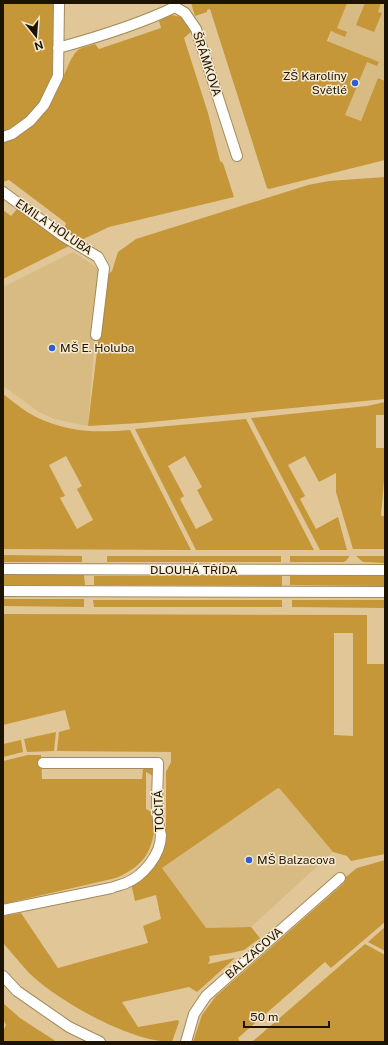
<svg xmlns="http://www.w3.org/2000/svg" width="388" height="1045" font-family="'Public Sans',sans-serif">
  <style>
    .built { fill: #d8bb83 }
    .green { fill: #c59738; fill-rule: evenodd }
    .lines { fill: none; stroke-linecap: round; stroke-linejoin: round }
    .minor-casing { stroke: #a28a5b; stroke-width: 12 }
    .minor { stroke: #fff; stroke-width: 10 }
    .poi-dot { fill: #2c60ce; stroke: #f7ead1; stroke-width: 1.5 }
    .labels { text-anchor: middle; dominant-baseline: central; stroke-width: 3; stroke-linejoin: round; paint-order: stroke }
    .street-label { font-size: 12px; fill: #1c1302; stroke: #f7ead1 }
    .poi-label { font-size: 12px; fill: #1c1302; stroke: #f7ead1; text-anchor: start }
  </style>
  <rect width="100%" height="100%" fill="#e1c797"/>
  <!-- built -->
  <path class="built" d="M343,3H385V146L326,117L325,49Z
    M73,252L98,268L100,272L88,426L54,419L39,412L3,386V287Z
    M278,788L280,789L333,852L251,927L206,929L162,868Z"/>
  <!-- green -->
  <path class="green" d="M3,3H54C53,20 53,38 53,55C52,62 53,70 52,76C46,102 26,121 3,132Z
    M191,3H347L337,28L347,32L345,37L331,31L327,41L379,62L377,66L367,62L345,115L361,121L378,78L385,81V160L269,189L267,188L210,9L207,10V12L195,16Z
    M365,3H381L378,12L382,13L374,32L356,25Z
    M171,15L182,17L193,30L184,38L208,113L220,161L223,163L234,197L109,227L77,242L63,234L66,223L9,180L3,182V142C36,130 50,109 63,77C67,69 71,56 78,50C82,47 90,46 95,44L99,49L161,28L159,21Z
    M385,177V399L140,423L88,426L106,276L112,271L118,252L136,239L308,185L329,181Z
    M18,208L69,246L3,279V210L11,216Z
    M3,394C14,402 24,411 36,417C67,432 96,433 130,430L191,550L3,549ZM66,456L82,486L77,489L93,520L77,529L60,498L65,496L49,465Z
    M385,402V415H376V448H385V468L381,516H385V549H353L336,492V473L319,482L305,456L288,465L305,496L300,499L316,529L338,517L347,550H320L251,418L367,406Z
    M246,419L314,550H196L135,429ZM185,456L202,487L197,490L213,520L196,529L180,499L184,496L168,466Z
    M3,555L82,556V562H3Z
    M107,556H281V562H107Z
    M290,556H349V557L346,561L343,562H290Z
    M356,556H385V563L363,562Z
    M3,575H84L85,585H3Z
    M94,576H282V586L94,585Z
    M290,576H385V586L290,585Z
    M3,599H84V607L3,606Z
    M93,600H282V607H94Z
    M292,600H385V608L292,607Z
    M3,614L367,615V664H385V854L351,861L347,856L333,852L280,789L278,788L162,868L206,928L251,927L260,938L244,950L231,953L209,956L210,960L208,964L235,958L197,992L189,987L122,1002L138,1027L178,1020L179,1022L172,1042C131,1042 59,1002 29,973C20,963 12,953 3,943V916L21,913L58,968L148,943L143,926L161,919L156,895L135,901L131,883L166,835V772L171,762V752L57,751L59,732L70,729L65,710L3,725ZM334,633H353V736L334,735Z
    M56,732L54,751L27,752L24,739Z
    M21,740L23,752L3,757V744Z
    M28,755H41L42,779H142L143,769L146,767L153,768L155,777L146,772V809L155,814C155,847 147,865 116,878L3,904V761Z
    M385,860V922L331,968L325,962L238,1038L240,1042H193L202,1015L216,996L344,883L342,880L357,868Z
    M385,927V951L368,942Z
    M365,944L385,955V1042H252Z
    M3,1003L20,1018L57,1042H3V1032L6,1025L3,1019Z"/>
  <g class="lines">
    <!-- minor casing -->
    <g class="minor-casing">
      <path id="minor" d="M58,48C98,37 138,25 175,7L185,13L196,29L237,156
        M3,137L12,134L30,121L44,105L58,76L59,3
        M3,192L63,236L98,257L104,268L96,335
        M3,569L385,570
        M3,591L385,592
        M3,910L111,888C116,886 121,885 126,883C143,876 161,855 161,835C160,830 158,825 158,820C156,801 158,782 158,763H43
        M3,976L17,991L69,1027L100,1042
        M186,1042L194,1014L206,996L340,878"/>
    </g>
    <!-- minor -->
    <use href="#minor" class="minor"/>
  </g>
  <!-- markers -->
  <g class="poi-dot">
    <circle cx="355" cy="83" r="4"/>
    <circle cx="52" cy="348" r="4"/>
    <circle cx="249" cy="860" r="4"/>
  </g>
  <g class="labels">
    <!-- street labels -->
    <g class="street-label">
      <text transform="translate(207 64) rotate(72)">ŠRÁMKOVA</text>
      <text transform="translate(54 227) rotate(34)">EMILA HOLUBA</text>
      <text x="194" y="570">DLOUHÁ TŘÍDA</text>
      <text transform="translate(159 811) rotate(-92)">TOČITÁ</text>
      <text transform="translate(254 953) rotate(-41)">BALZACOVA</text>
    </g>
    <!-- poi labels -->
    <g class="poi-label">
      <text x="347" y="76" text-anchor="end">ZŠ Karolíny<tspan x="347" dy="14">Světlé</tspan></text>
      <text x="60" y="348">MŠ E. Holuba</text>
      <text x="257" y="860">MŠ Balzacova</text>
    </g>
  </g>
  <!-- border -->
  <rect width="388" height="1045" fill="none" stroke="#1c1302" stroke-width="8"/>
  <!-- north arrow -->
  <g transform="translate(36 36) rotate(163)" stroke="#f7ead1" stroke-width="3" paint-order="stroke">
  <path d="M0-3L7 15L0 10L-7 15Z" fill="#1c1302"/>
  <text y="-6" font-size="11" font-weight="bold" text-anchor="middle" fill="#1c1302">N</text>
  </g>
  <!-- scale -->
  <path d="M244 1021v6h85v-6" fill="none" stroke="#1c1302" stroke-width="2"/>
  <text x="250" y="1021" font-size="12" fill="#1c1302" stroke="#f7ead1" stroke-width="3" paint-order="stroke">50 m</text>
</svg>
